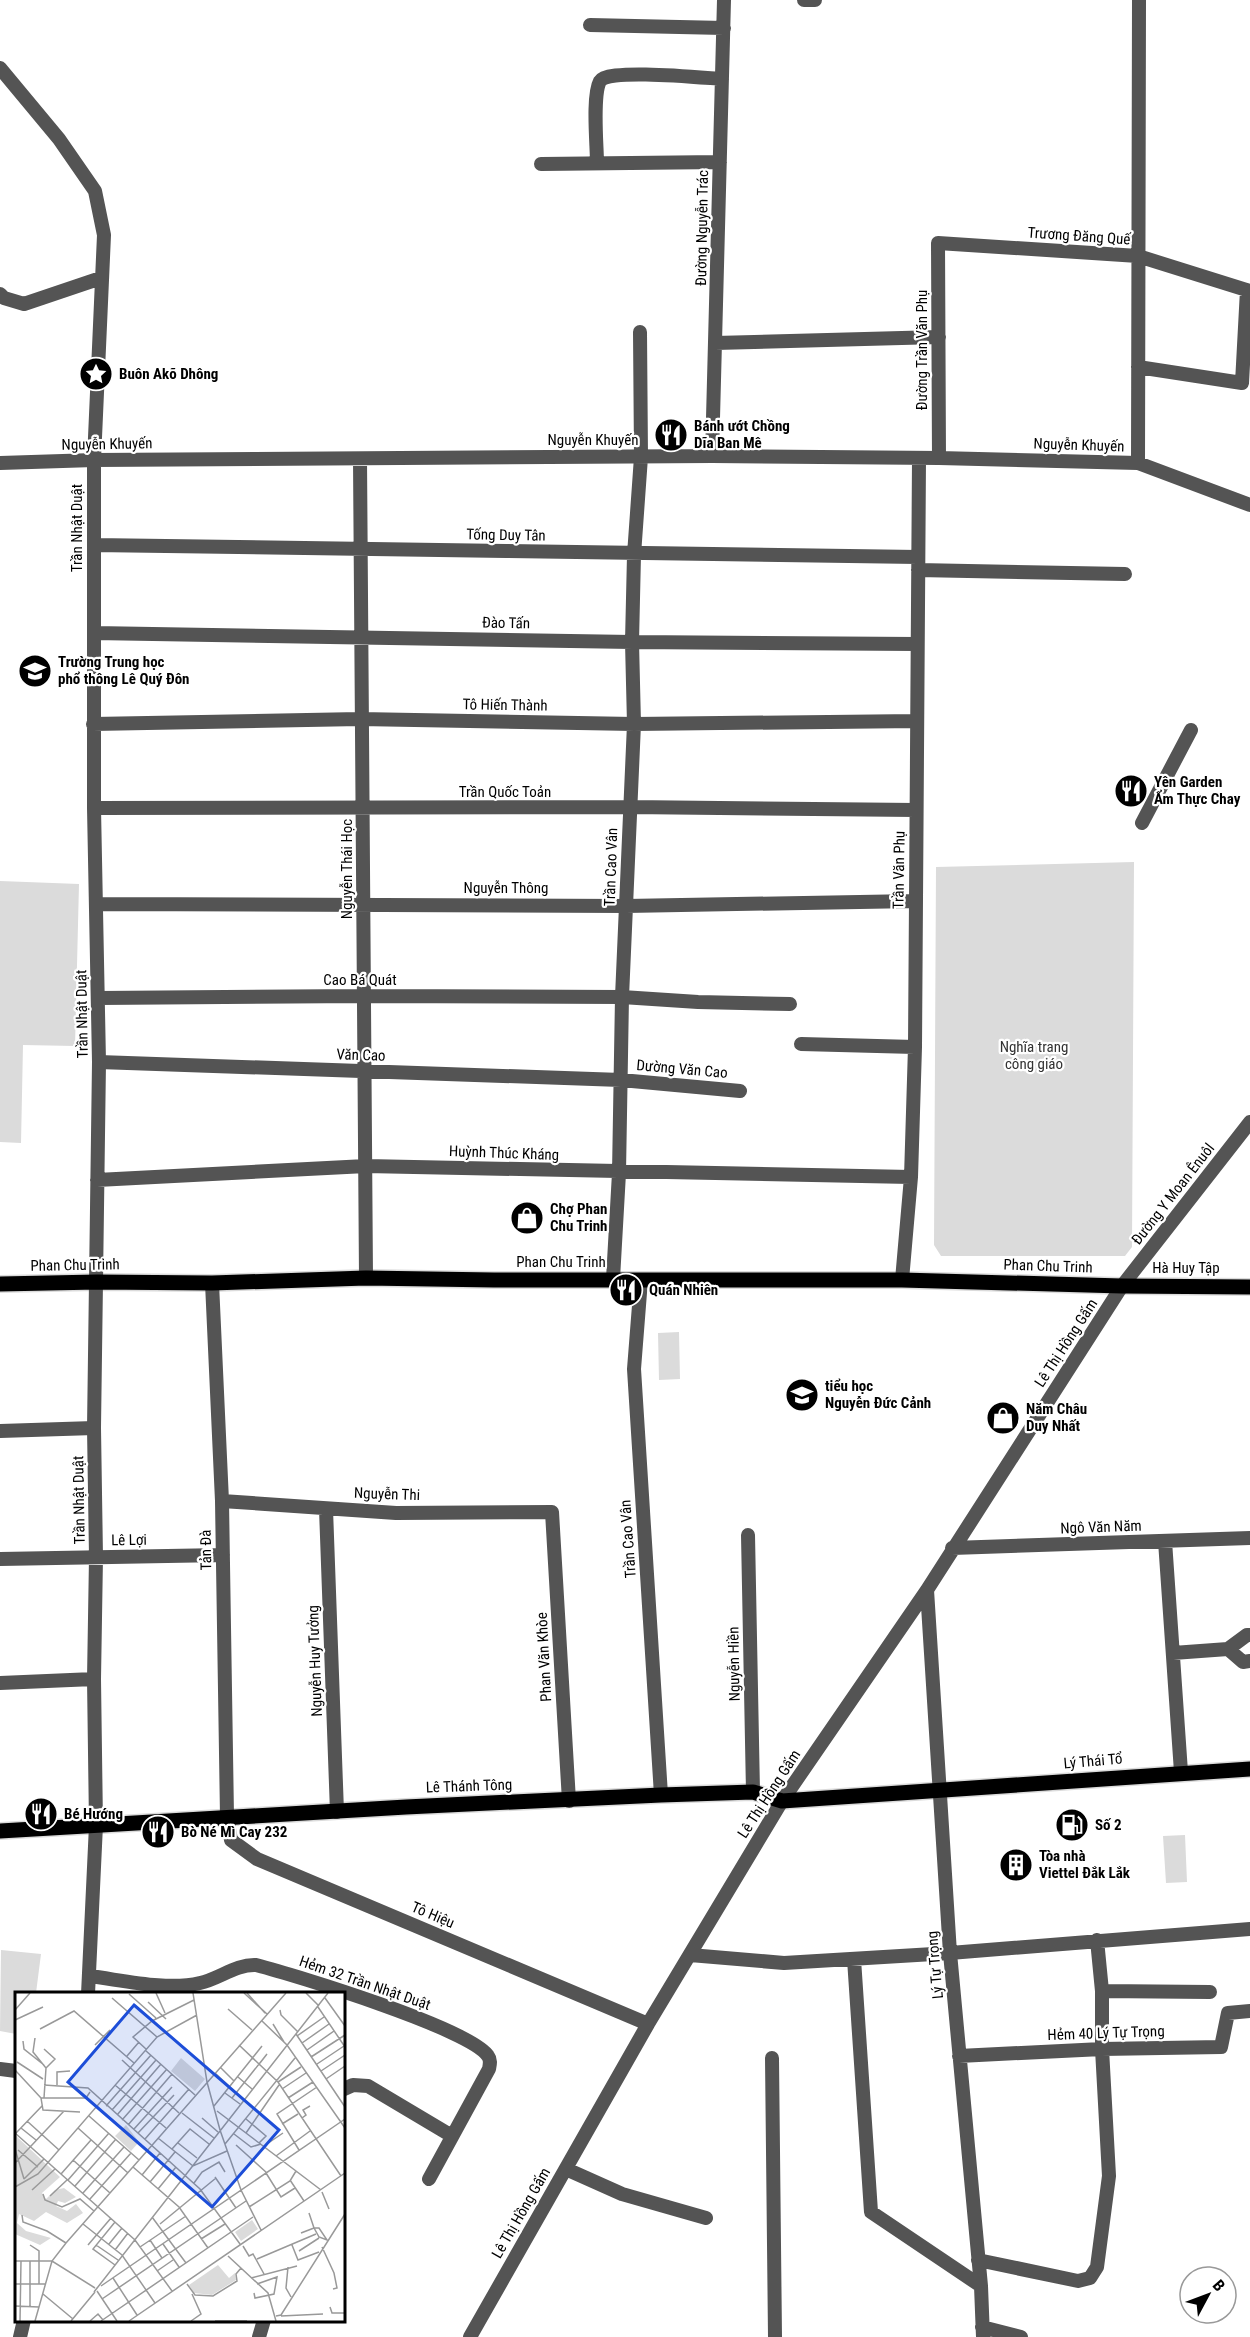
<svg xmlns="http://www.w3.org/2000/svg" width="1250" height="2337" font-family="'Roboto Condensed',sans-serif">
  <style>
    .green { fill: #dbdbdb }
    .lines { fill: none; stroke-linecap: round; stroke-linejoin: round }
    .major-casing { stroke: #dbdbdb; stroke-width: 18 }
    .minor { stroke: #545454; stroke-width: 14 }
    .major { stroke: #000; stroke-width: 15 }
    .labels { text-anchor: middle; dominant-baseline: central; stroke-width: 4.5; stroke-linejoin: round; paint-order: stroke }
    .street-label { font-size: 15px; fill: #000; stroke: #fff }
    .poi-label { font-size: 15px; font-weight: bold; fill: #000; stroke: #fff; text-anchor: start }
    .park-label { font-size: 15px; fill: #323232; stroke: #fff }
    .inset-road { fill: none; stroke: #999; stroke-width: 1.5 }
    .view { fill: #1d4ed8; fill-opacity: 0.15; stroke: #1d4ed8; stroke-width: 3 }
    .inset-edge { fill: none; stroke: #000; stroke-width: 3 }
  </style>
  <rect width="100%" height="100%" fill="#fff"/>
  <!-- green -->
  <path class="green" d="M1134,862L1132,1247L1125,1256H941L934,1245L936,867Z
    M0,881L79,884L75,1046L23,1045L21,1143L0,1142Z
    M679,1332L680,1379L659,1380L658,1333Z
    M1185,1835L1187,1882L1166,1883L1163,1836Z
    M1,1950L41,1954L36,1993L16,1994V2034L0,2031Z"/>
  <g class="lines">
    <!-- major casing -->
    <g class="major-casing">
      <path id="major" d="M0,1284L97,1282L212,1283L366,1278L494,1280H902L1122,1286L1250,1287
        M0,1831L406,1807L661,1795L753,1792L782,1801L1250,1769"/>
    </g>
    <!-- minor -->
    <path class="minor" d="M804,0H815
      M590,25L724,28
      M0,68L59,139L95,191L104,235L94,460V808L99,1062L94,1428L96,1557L94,1679L96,1825L88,1994
      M597,163C597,145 592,96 600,81C607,68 705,78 722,79
      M541,164L720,162
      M0,294L4,298L24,304L101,278
      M715,343L939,337
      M1138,367L1242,383L1247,290
      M712,456L724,0
      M939,458L938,243L1138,256L1250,291
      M360,459L366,1278
      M0,463L94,460L712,456L939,458L1138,463L1250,505
      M1138,463L1139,0
      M94,545C369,547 643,555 918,557
      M918,570L1125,574
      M94,633L632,642L917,644
      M93,724L360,719L634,724L917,721
      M94,808L630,807L916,810
      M1142,823L1191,730
      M98,904L626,906L915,901
      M99,998L363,996L622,997L698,1002L790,1004
      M801,1044L915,1047
      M99,1062L621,1080L740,1091
      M97,1180L366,1166L911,1177
      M613,1279L619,1173L622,997L634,724L632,642L634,555L641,457L640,332
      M641,1280L634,1369L661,1795
      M902,1280L911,1177L915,1047L919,459
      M212,1283L222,1501L227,1816L231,1840L257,1859L648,2024
      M0,1431L94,1428
      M222,1501L396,1513L552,1512L569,1801
      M326,1509L337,1812
      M748,1535L753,1792
      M1165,1541L1181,1772
      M952,1548L1250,1538
      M0,1559L223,1555
      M927,1590L950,1953L981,2286L983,2337
      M1228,1649L1243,1662L1250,1661
      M1173,1653L1228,1649L1247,1635H1250
      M0,1683L94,1679
      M690,1955L784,1963L950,1953L1250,1929
      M854,1959L871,2212L981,2286
      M89,1976C122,1980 167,1991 200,1983C219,1979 236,1964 256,1965C295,1975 471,2029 488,2056C491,2060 490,2064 489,2069L429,2179
      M1102,1991L1210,1992
      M959,2056L1102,2049L1221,2047L1228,2013L1250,2011
      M772,2058L775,2337
      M0,2069L16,2071
      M344,2089L353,2085L368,2086L452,2136
      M566,2169L622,2194L706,2218
      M978,2260L1078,2281L1090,2278L1097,2267L1109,2176L1102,2049V1991L1097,1940
      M982,2327L1021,2337
      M20,2337L24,2320
      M259,2337L264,2320
      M470,2337L648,2024L782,1801L927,1590L1122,1286L1250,1122"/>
    <!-- major -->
    <use href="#major" class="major"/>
  </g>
  <!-- icons -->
  <defs>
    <g id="sight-disc" transform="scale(1.725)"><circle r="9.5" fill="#000" stroke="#fff"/><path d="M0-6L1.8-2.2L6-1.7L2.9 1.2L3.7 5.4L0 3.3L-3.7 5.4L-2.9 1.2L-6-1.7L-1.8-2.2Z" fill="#fff"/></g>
    <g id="restaurant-disc" transform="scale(1.725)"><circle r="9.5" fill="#000" stroke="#fff"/><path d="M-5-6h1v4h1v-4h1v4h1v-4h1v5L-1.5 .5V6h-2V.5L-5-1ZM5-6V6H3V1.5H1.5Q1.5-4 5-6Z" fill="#fff"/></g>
    <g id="school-disc" transform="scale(1.725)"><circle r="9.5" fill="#000" stroke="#fff"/><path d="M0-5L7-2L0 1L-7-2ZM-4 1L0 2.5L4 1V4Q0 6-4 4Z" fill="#fff"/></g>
    <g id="shop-disc" transform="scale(1.725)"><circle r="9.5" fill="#000" stroke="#fff"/><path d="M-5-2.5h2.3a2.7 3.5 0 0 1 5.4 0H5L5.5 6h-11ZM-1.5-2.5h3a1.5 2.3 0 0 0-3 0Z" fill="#fff"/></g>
    <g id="fuel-disc" transform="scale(1.725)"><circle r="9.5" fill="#000" stroke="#fff"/><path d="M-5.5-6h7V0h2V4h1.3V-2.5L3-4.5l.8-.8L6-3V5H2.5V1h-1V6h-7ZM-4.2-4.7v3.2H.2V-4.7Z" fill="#fff"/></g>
    <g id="building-disc" transform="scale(1.725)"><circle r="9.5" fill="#000" stroke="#fff"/><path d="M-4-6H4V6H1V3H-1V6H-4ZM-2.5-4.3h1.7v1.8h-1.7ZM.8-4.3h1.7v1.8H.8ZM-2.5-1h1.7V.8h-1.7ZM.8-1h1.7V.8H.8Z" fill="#fff"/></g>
  </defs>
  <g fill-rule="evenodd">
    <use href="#sight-disc" x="96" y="374"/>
    <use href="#restaurant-disc" x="671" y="435"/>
    <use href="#school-disc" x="35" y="671"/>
    <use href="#restaurant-disc" x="1131" y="791"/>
    <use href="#shop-disc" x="527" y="1218"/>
    <use href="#restaurant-disc" x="626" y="1290"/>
    <use href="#school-disc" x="802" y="1395"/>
    <use href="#shop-disc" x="1003" y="1418"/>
    <use href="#restaurant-disc" x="41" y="1814"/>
    <use href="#fuel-disc" x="1072" y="1825"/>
    <use href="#restaurant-disc" x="158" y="1832"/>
    <use href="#building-disc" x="1016" y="1865"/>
  </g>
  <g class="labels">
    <!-- street labels -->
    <g class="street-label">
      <text transform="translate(702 228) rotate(-89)">Đường Nguyễn Trác</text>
      <text transform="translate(1079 236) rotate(4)">Trương Đăng Quế</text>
      <text transform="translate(922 350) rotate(-90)">Đường Trần Văn Phụ</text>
      <text x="593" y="440">Nguyễn Khuyến</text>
      <text transform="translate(107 444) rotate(-1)">Nguyễn Khuyến</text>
      <text transform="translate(1079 445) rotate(2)">Nguyễn Khuyến</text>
      <text transform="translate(77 528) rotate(-90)">Trần Nhật Duật</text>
      <text transform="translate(506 535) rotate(1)">Tống Duy Tân</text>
      <text transform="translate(506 623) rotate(1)">Đào Tấn</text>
      <text transform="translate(505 705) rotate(1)">Tô Hiến Thành</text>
      <text x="505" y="792">Trần Quốc Toản</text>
      <text transform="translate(611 867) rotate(-88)">Trần Cao Vân</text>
      <text transform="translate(347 869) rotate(-90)">Nguyễn Thái Học</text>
      <text transform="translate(899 870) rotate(-89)">Trần Văn Phụ</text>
      <text x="506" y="888">Nguyễn Thông</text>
      <text x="360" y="980">Cao Bá Quát</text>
      <text transform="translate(82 1014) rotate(-91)">Trần Nhật Duật</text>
      <text transform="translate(361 1055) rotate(2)">Văn Cao</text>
      <text transform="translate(682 1069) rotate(5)">Dường Văn Cao</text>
      <text transform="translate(504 1153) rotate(2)">Huỳnh Thúc Kháng</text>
      <text transform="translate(1173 1194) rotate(-52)">Đường Y Moan Ênuôl</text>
      <text x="561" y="1262">Phan Chu Trinh</text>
      <text transform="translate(75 1265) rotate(-1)">Phan Chu Trinh</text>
      <text transform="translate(1048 1266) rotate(2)">Phan Chu Trinh</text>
      <text x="1186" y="1268">Hà Huy Tập</text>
      <text transform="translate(1066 1343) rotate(-57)">Lê Thị Hồng Gấm</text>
      <text transform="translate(387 1494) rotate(2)">Nguyễn Thi</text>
      <text transform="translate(79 1500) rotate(-91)">Trần Nhật Duật</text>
      <text transform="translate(1101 1527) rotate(-2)">Ngô Văn Năm</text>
      <text transform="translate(628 1539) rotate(-94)">Trần Cao Vân</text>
      <text transform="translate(129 1540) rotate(-1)">Lê Lợi</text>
      <text transform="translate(206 1550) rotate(-91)">Tản Đà</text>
      <text transform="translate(544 1657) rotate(-93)">Phan Văn Khòe</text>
      <text transform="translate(315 1661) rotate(-92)">Nguyễn Huy Tưởng</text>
      <text transform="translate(734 1664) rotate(-91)">Nguyễn Hiền</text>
      <text transform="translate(1093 1761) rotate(-5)">Lý Thái Tổ</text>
      <text transform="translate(469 1786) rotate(-2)">Lê Thánh Tông</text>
      <text transform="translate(769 1794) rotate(-57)">Lê Thị Hồng Gấm</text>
      <text transform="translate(433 1915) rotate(23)">Tô Hiệu</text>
      <text transform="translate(935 1965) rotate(-95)">Lý Tự Trọng</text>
      <text transform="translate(365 1983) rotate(19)">Hẻm 32 Trần Nhật Duật</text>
      <text transform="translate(1106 2033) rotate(-2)">Hẻm 40 Lý Tự Trọng</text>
      <text transform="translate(521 2213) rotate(-60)">Lê Thị Hồng Gấm</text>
    </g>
    <!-- poi labels -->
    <g class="poi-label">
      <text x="119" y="374">Buôn Akõ Dhông</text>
      <text x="694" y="426">Bánh ướt Chồng<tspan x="694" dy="17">Dĩa Ban Mê</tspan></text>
      <text x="58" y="662">Trường Trung học<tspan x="58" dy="17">phổ thông Lê Quý Đôn</tspan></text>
      <text x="1154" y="782">Yên Garden<tspan x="1154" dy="17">Ẩm Thực Chay</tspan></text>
      <text x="550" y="1209">Chợ Phan<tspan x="550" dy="17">Chu Trinh</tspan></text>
      <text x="649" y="1290">Quán Nhiên</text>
      <text x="825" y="1386">tiểu học<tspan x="825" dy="17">Nguyễn Đức Cảnh</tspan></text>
      <text x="1026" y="1409">Năm Châu<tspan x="1026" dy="17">Duy Nhất</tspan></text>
      <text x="64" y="1814">Bé Hướng</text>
      <text x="1095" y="1825">Số 2</text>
      <text x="181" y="1832">Bò Né Mì Cay 232</text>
      <text x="1039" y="1856">Tòa nhà<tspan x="1039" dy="17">Viettel Đắk Lắk</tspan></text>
    </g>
    <!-- park labels -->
    <g class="park-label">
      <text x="1034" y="1047">Nghĩa trang<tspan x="1034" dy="17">công giáo</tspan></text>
    </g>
  </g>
  <!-- overview -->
  <g transform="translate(15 1992)">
    <rect width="330" height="330" fill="#fff"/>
    <path d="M166,66L190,87L180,99L156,79ZM111,133L124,150L116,159L100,144ZM0,143L45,185L27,201L31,207L40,198L49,196L61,205L50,211L43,209L41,214L52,219L61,212L68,221L52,231L31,220L19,229L4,222L2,231L11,239L36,246L25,253L0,242ZM237,228L243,237L226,249L220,240ZM203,273L214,286L220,281L221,288L197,303L179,301L174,293Z" fill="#dbdbdb"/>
    <path class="inset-road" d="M141,1L150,21M178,1L192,90L205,138L226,198L246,238M229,1L252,22M232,1L250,21M291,1L304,14M114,2L141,26M97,6L142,45M310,6L330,34M133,10L151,27M303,15L330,55M213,17L237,38M0,18L15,1M265,18L266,23L283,40M0,28L28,15M247,29L272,53L330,136M258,32L269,50M25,37L59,19L119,71M281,42L330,115M282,44L309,25M20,46L18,60L31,76L29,106M8,49L9,57L29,73M287,51L314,32M80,53L95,38L92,45M224,53L263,90L326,184M29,57L40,67L31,76M131,57L118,45L137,29L179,8M130,58L180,103M292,58L319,39M112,64L124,50M296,65L330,43M107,68L164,121M2,70L28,87M302,72L329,54M205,75L219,89M0,78L26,106M306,79L330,63M200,81L215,95M223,85L237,97M311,87L330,74M263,90L286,75M29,93L73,96L185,197L225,252M42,93V80L55,79M100,93L151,136M267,97L291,81M210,101L225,112M26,106H71L75,100M26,106L28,118L65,120M217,106L252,62L245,71M273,106L298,90M91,114L136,63M199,114L247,54M97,118L141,68M202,119L306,198M167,121L199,146M102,123L146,72M74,124L124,168M187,126L203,140M287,126L291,123L288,118L295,114M231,127L251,144L244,151M107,128L152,77M12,129L44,158M267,132L283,122M113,133L157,82M6,136L21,148M63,136L113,181M119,137L157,95M0,141L120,248L157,299M1,141L27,114M123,141L159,103M231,141L264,93M219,142L236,155L246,152M143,146L178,174L212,159M130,147L174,97M163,151L182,166M210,152L280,66M221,153L252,181M249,154L268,141M0,157L9,187M157,157L175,137L194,152M3,158L23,175M284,158L262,122L302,95M261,164L295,139M58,168L95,201M0,171L49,119M118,175L164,215L193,256M251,181L266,205L280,196M46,182L76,148M127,183L145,161M200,185L221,216M9,187L29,167M53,188L94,141M275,188L289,209M135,190L160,160M179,191L187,180L204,170L210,180M60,194L101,147M0,195L23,182L142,45L182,23M143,197L161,175M17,198L40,177M307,200L314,217M68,201L109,155M28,202L30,208L47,215L65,207L79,219M35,204L52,188M75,207L116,161M234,215L275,189L281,179M7,223L8,230L32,239L51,251M137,225L171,271M68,232L107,263L140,311M145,232L201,186M286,241L299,236L304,245L312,248L304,236H299L294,221M186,247L210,232M135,248L147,266M94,252L107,236M148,252L164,275M15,253L24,259V292M73,253L96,226M81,253L103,268M277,253L283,268L304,260M228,254L234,264L238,262L249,282M125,255L171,224M307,255L319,281L322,296L318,297M100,258L113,241M284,259L304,246M213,264L253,301L261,329M242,267L301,242M0,269H37L80,296M100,273L78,257L100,230M273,275L271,296L276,305M142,279L158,268M98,286L122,323M236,286L282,274M0,292H31M172,292L180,303L198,304L222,289L221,282L226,276M86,294L330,127M82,296L79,300L313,1M82,299L102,329M239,301L240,306L259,302L262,285L242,292M28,302L58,327M87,307L231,209M0,314L24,315M15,315V269M315,315L317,321H330M261,324L266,323L330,222M266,324L308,322M5,329L6,269M20,329L37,269L51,251L271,1M56,329L80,300M75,329L83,322L88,328M86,329L238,225M114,329L330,181M176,329L186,322L177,302M200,329H232"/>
    <path class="view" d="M119,13L264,138L197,215L53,90Z"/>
    <rect width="330" height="330" class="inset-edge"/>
  </g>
  <!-- north arrow -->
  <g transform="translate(1208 2295) rotate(49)"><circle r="28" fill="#ffffff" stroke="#999999" stroke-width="1.5"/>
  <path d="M0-4.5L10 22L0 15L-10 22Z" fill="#000000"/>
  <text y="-9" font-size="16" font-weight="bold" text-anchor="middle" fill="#000000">B</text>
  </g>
</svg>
